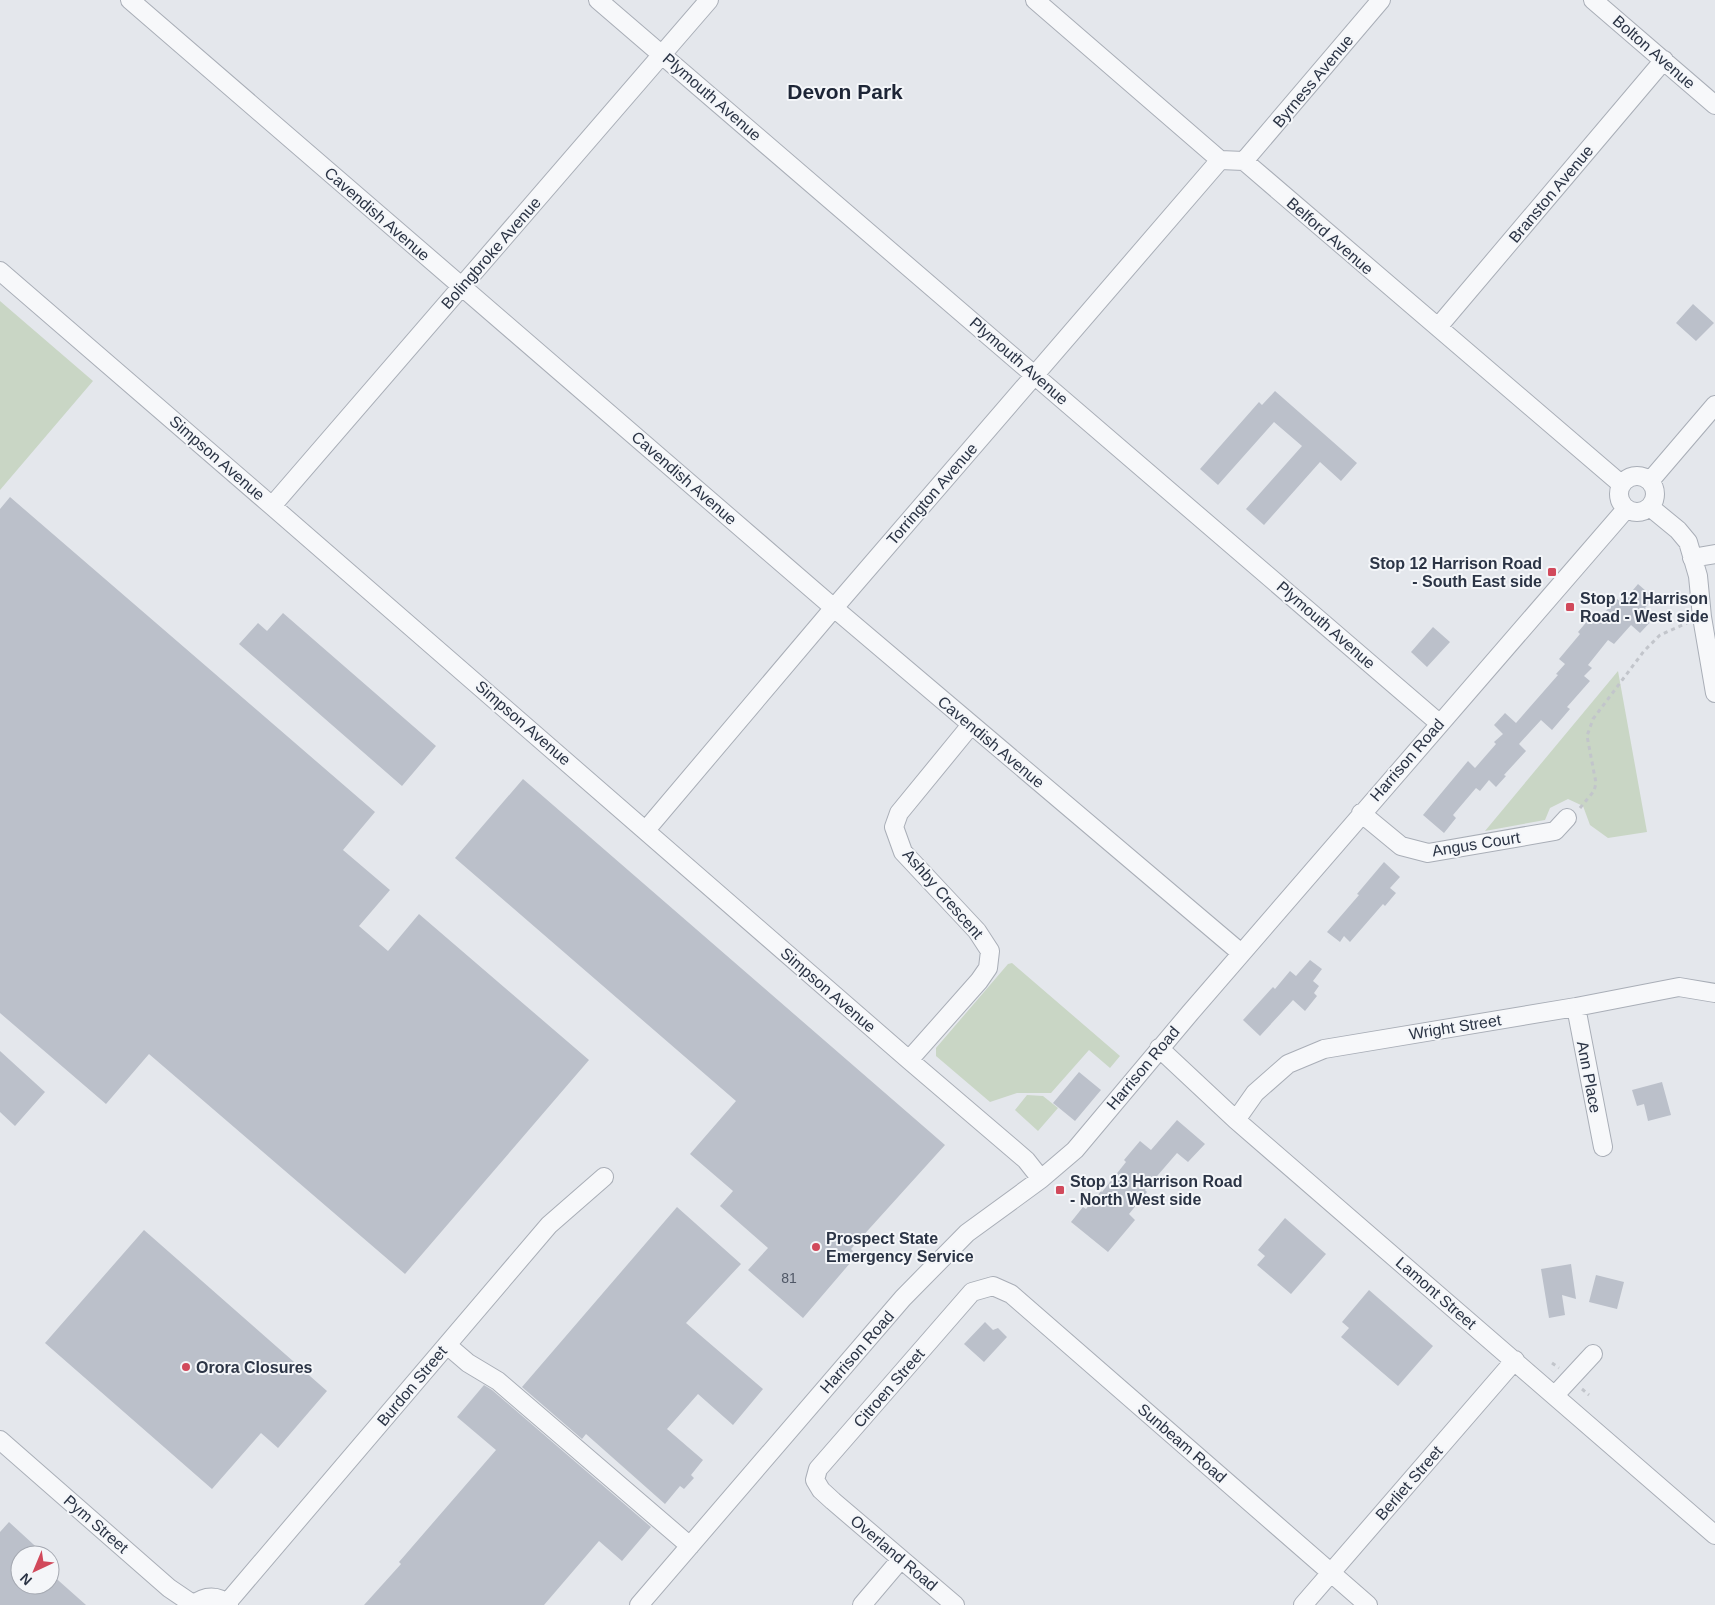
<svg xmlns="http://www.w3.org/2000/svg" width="1715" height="1605" font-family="Arial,sans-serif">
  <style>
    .green { fill: #c9d6c5 }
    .building { fill: #bbc0ca }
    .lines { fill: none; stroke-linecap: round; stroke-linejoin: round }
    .minor-casing { stroke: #a9aeb7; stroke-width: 20 }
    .path { stroke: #c2c5cb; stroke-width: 3; stroke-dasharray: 4 4; stroke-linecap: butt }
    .minor { stroke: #f7f8fa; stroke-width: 18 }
    .poi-dot { fill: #d1495b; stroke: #f4f6f9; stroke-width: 2 }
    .labels { text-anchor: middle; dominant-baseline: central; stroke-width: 4; stroke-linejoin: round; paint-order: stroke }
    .number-label { font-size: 14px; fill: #4f5766 }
    .street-label { font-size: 16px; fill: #2b3445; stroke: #f4f6f9 }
    .poi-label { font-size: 16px; font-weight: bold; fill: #2b3445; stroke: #f4f6f9; text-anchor: start }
    .district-label { font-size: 21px; font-weight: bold; fill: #1d2536; stroke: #f4f6f9 }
  </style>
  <rect width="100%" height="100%" fill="#e4e7ec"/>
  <!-- green -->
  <path class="green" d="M0,301L93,381L0,490Z
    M1618,671L1647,832L1608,838L1590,825L1583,806L1568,799L1550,808L1545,820L1485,831Z
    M1012,963L1120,1056L1110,1068L1089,1050L1051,1093H1017L990,1102L936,1056V1048L1008,964Z
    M1027,1095L1043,1096L1058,1108L1038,1131L1015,1110Z"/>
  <!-- building -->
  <path class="building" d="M1693,304L1714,323L1696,341L1676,323Z
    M1275,391L1357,463L1341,481L1320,462L1264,525L1246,509L1302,446L1274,422L1218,485L1200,469L1259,402L1262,405Z
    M10,497L375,812L343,850L390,890L359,926L388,951L419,914L589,1060L405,1274L149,1054L106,1104L0,1013V509Z
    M1638,584L1654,598L1645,608L1655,617L1640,633L1631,625L1614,644L1608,640L1588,665L1592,668L1584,676L1590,681L1567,707L1570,709L1552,730L1541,720L1519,744L1526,751L1504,775L1506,776L1496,787L1489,780L1480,791L1476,788L1453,815L1456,818L1444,833L1423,815L1468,761L1475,768L1496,744L1494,742L1503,734L1494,725L1505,713L1516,723L1558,675L1556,674L1565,664L1559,659L1580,634L1578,632L1589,619L1595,623L1617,599L1622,603Z
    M283,613L436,746L402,786L239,644L258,623L267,631Z
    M1433,627L1450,642L1427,667L1411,652Z
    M523,779L945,1145L851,1249L857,1255L803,1318L748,1270L768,1248L720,1206L733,1191L690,1154L736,1101L455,858Z
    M1384,862L1400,877L1390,888L1396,893L1385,906L1383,904L1350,942L1344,936L1340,942L1327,932L1359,895L1357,894Z
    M1310,960L1322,969L1313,981L1319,986L1314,993L1317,996L1305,1011L1293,1000L1260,1036L1243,1020L1273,987L1275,989L1290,971L1296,976Z
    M0,1051L45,1092L15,1126L0,1112Z
    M1079,1072L1101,1090L1075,1121L1053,1103Z
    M1662,1082L1671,1115L1648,1121L1644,1104L1637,1106L1632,1090Z
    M1177,1120L1205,1144L1188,1162L1177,1153L1145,1190L1147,1192L1129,1214L1135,1220L1108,1252L1071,1222L1083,1207L1086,1209L1101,1191L1102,1192L1126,1162L1124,1160L1140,1141L1151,1150Z
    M677,1207L741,1264L686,1323L763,1389L733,1425L698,1394L667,1429L703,1460L691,1475L694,1478L684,1489L680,1486L665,1504L586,1434L582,1439L522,1387Z
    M1285,1218L1326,1254L1291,1294L1257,1265L1265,1256L1258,1250Z
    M144,1230L327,1391L278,1448L261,1433L212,1489L45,1343Z
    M1571,1264L1576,1299L1562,1295L1565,1315L1549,1318L1541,1269Z
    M1596,1275L1624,1282L1617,1309L1589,1302Z
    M1369,1290L1433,1346L1398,1386L1341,1337L1349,1328L1342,1322Z
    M985,1322L993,1330L998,1328L1007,1337L984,1362L964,1344Z
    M484,1385L492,1390L651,1527L622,1561L599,1541L544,1605H364L401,1564L399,1562L496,1450L457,1417Z
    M9,1522L45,1555H20V1585H50V1573L86,1605H0V1532Z"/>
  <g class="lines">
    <!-- minor casing -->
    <g class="minor-casing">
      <path id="minor" d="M130,0L834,608L1241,953
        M598,0L1439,723
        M1035,0L1220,160L1244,161L1621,484
        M1593,0L1715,105
        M1244,161L1381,0
        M0,271L272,506L909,1060L1026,1160L1041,1179
        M1438,327L1664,60
        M1619 494a18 18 0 1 1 36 0a18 18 0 1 1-36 0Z
        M1650,481L1715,405
        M272,506L709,0
        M1650,507L1678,530L1688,542L1698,576L1702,617L1715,693
        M1692,558L1715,554
        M1361,813L1401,846L1428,853L1555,831L1567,818
        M646,830L827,616L1220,160
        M1576,1007L1603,1147
        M1159,1048L1236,1120L1715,1535
        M909,1060L979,981L988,968L990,951L977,931L903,852L894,827L899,813L971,725
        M1236,1120L1255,1093L1288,1064L1324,1049L1576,1007L1679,987L1715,993
        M447,1345L468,1363L498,1381L690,1546
        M1555,1395L1593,1354
        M0,1440L169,1588L194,1605
        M227,1603L549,1225L604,1177
        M193,1605C205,1595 218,1595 229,1605
        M639,1605L903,1298L967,1233L1041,1179L1075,1150L1190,1013L1626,509
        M862,1605L901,1559
        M955,1605L833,1501L821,1490L815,1480L818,1469L972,1292L993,1286L1011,1294L1368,1605
        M1303,1605L1515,1360"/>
    </g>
    <!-- path -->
    <path class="path" d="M1580,808L1594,791L1596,783L1587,736L1593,719L1644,651L1660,635L1687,623
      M1552,1363L1559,1368
      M1582,1389L1589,1395"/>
    <!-- minor -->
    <use href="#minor" class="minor"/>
  </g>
  <!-- markers -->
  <g class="poi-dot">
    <rect x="1547" y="567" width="10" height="10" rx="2.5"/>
    <rect x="1565" y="602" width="10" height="10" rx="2.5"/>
    <rect x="1055" y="1185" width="10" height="10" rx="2.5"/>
    <circle cx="816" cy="1247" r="5"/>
    <circle cx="186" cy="1367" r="5"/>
  </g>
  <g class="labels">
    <!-- number labels -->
    <g class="number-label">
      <text x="789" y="1278">81</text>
    </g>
    <!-- street labels -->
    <g class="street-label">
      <text transform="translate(1654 52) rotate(41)">Bolton Avenue</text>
      <text transform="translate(1313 81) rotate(-50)">Byrness Avenue</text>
      <text transform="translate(712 97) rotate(41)">Plymouth Avenue</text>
      <text transform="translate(1551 194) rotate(-50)">Branston Avenue</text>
      <text transform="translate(377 214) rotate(41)">Cavendish Avenue</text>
      <text transform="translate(1330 236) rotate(41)">Belford Avenue</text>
      <text transform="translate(491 253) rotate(-49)">Bolingbroke Avenue</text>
      <text transform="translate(1019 361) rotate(41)">Plymouth Avenue</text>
      <text transform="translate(217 458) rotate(41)">Simpson Avenue</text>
      <text transform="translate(684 478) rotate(41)">Cavendish Avenue</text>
      <text transform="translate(932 494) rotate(-49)">Torrington Avenue</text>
      <text transform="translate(1326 625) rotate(41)">Plymouth Avenue</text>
      <text transform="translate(523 723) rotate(41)">Simpson Avenue</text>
      <text transform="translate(991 742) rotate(40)">Cavendish Avenue</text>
      <text transform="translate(1407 760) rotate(-49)">Harrison Road</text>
      <text transform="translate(1476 844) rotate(-9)">Angus Court</text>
      <text transform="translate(943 894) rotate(49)">Ashby Crescent</text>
      <text transform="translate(828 990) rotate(41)">Simpson Avenue</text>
      <text transform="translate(1455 1027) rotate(-9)">Wright Street</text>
      <text transform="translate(1143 1068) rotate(-50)">Harrison Road</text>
      <text transform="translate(1589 1077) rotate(79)">Ann Place</text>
      <text transform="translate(1436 1293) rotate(41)">Lamont Street</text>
      <text transform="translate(857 1352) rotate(-49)">Harrison Road</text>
      <text transform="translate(412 1386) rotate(-50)">Burdon Street</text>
      <text transform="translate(889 1388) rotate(-49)">Citroen Street</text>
      <text transform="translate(1182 1443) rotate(41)">Sunbeam Road</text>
      <text transform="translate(1409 1483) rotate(-49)">Berliet Street</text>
      <text transform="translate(96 1524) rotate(41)">Pym Street</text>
      <text transform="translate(894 1553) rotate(40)">Overland Road</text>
    </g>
    <!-- poi labels -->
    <g class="poi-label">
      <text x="1542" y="563" text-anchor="end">Stop 12 Harrison Road<tspan x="1542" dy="18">- South East side</tspan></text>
      <text x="1580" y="598">Stop 12 Harrison<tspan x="1580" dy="18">Road - West side</tspan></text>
      <text x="1070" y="1181">Stop 13 Harrison Road<tspan x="1070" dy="18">- North West side</tspan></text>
      <text x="826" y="1238">Prospect State<tspan x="826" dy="18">Emergency Service</tspan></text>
      <text x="196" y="1367">Orora Closures</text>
    </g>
    <!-- district labels -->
    <g class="district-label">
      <text x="845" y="91">Devon Park</text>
    </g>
  </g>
  <!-- north arrow -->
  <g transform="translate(35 1570) rotate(224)"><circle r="24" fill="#f4f6f9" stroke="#a4a8b1"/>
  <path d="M0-4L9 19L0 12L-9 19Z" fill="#d1495b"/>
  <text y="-8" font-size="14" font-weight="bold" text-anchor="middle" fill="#2b3445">N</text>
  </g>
</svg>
